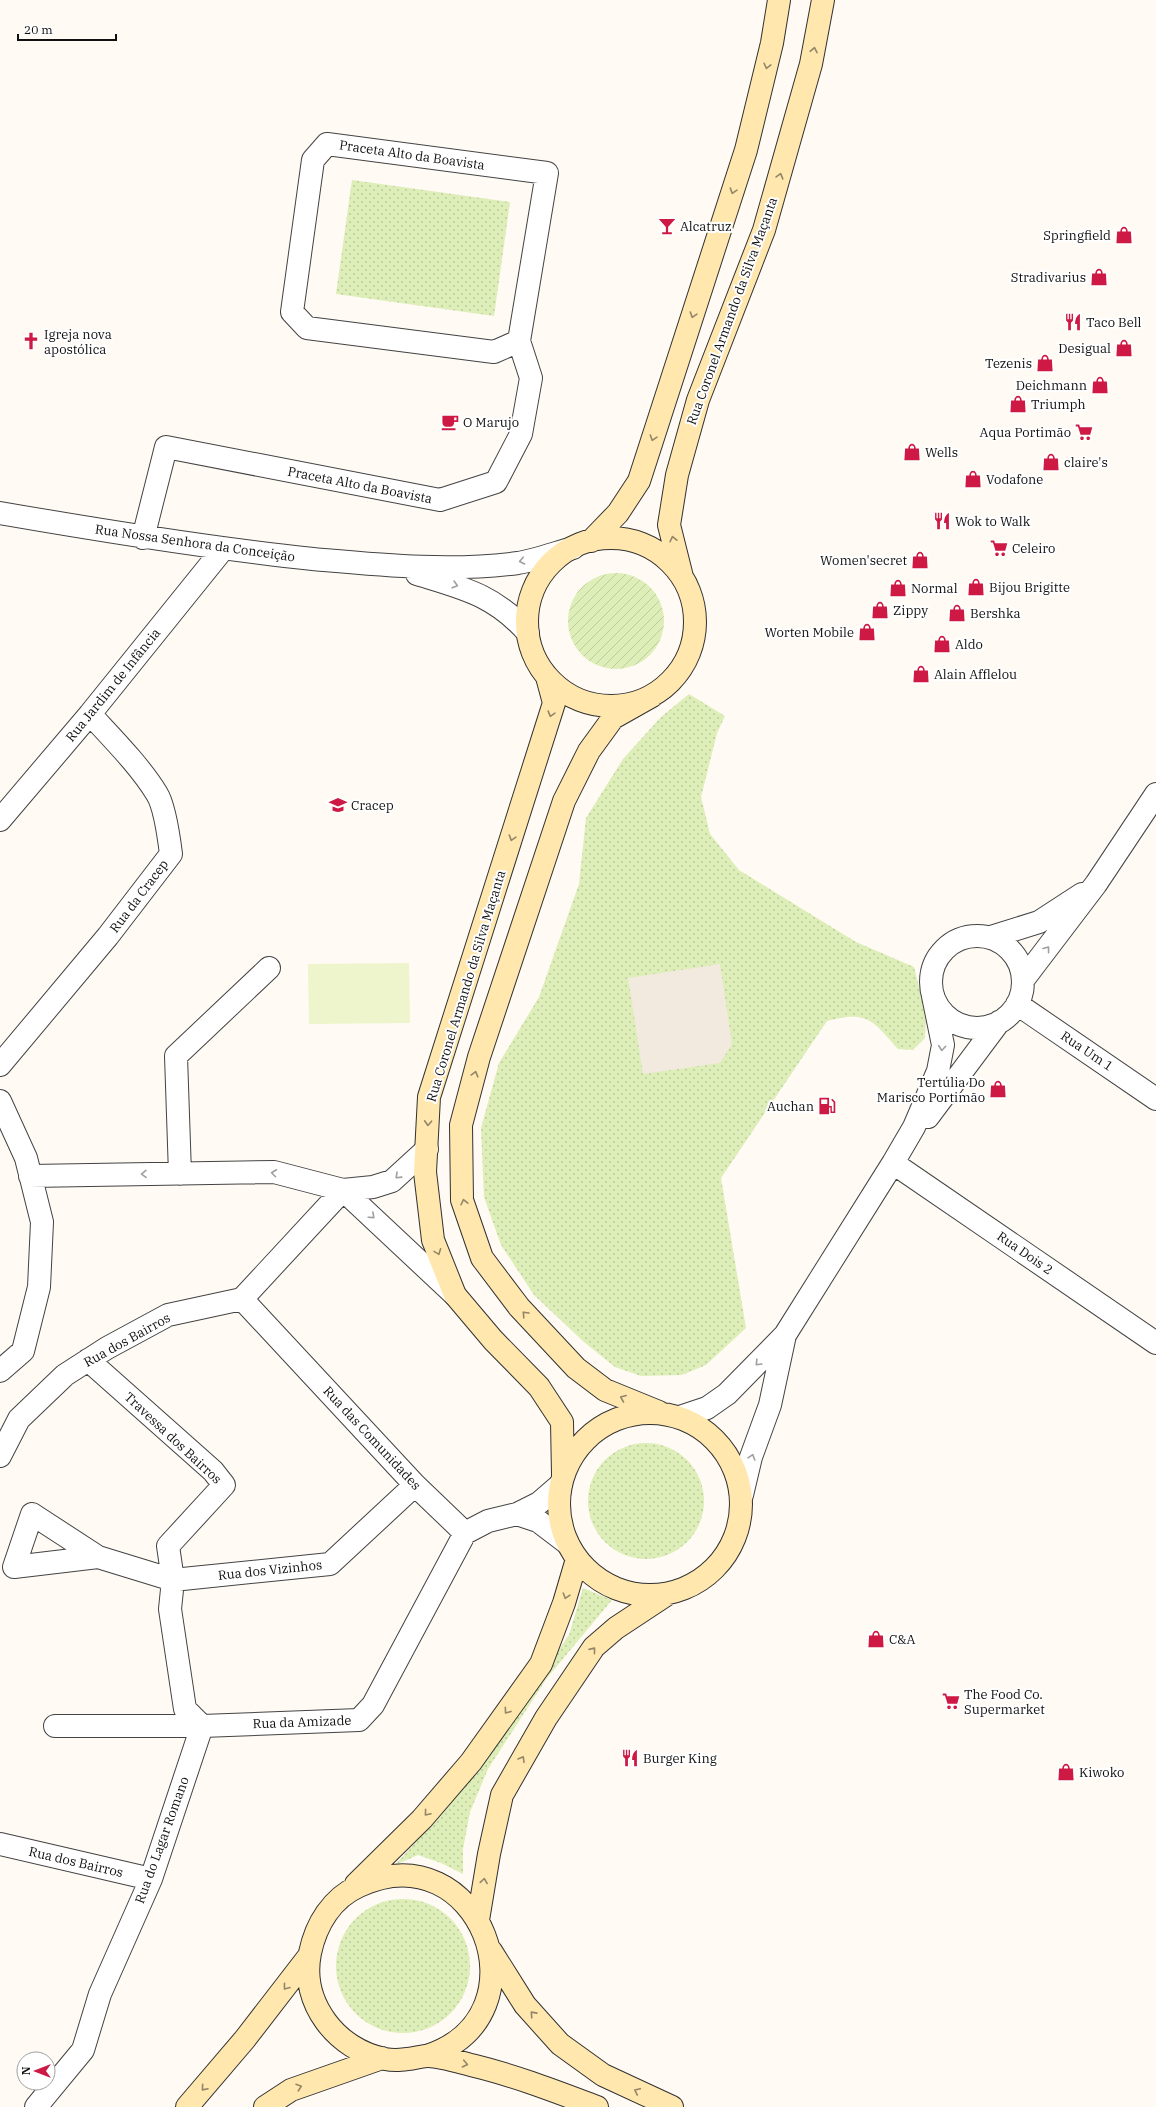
<svg xmlns="http://www.w3.org/2000/svg" width="1156" height="2107" font-family="'IBM Plex Serif',serif">
  <style>
    .grass { fill: url(#grass-dots) }
    .garden { fill: url(#garden-furrows) }
    .pitch { fill: #eef4cb }
    .plaza { fill: #f2e9df }
    .lines { fill: none; stroke-linecap: round; stroke-linejoin: round }
    .minor-casing { stroke: #434343; stroke-width: 24 }
    .secondary-casing { stroke: #323232; stroke-width: 24 }
    .minor { stroke: #fff; stroke-width: 22 }
    .secondary { stroke: #ffe7ae; stroke-width: 22 }
    .oneway { stroke: #938667 }
    .oneway2 { stroke: #9f9f9f }
    .labels { text-anchor: middle; dominant-baseline: central; stroke-width: 4; stroke-linejoin: round; paint-order: stroke }
    .street-label { font-size: 13px; fill: #101010; stroke: #fff }
    .poi-label { font-size: 13px; fill: #101010; stroke: #fff; text-anchor: start }
  </style>
  <defs>
    <pattern id="grass-dots" width="8" height="8" patternUnits="userSpaceOnUse"><rect width="8" height="8" fill="#deeeb8"/><path d="M2 2h.1M6 6h.1" fill="none" stroke="#bdcb9d" stroke-width="1.8" stroke-linecap="round"/></pattern>
    <pattern id="garden-furrows" width="10" height="10" patternUnits="userSpaceOnUse"><rect width="10" height="10" fill="#deeeb8"/><path d="M-1 1l2-2M0 10L10 0M9 11l2-2" fill="none" stroke="#bdcb9d"/></pattern>
  </defs>
  <rect width="100%" height="100%" fill="#fffaf3"/>
  <!-- grass -->
  <path class="grass" d="M352,180L510,202L494,316L336,294Z
    M689,694L725,716L717,733L701,797L710,834L739,870L856,942L914,967L926,1015L925,1038L913,1050L898,1049C872,1020 868,1010 827,1021L721,1178L746,1328L706,1365L682,1375L641,1376L615,1367L584,1342L534,1295L501,1245L484,1197L481,1128L499,1063L539,997L579,884L586,818L623,759L661,717Z
    M588 1501a58 58 0 1 1 116 0a58 58 0 1 1-116 0Z
    M583,1588L612,1600L547,1678L488,1769L470,1812L463,1849V1874L441,1863L418,1855L395,1865L457,1796L569,1635Z
    M336 1966a67 67 0 1 1 134 0a67 67 0 1 1-134 0Z"/>
  <!-- garden -->
  <path class="garden" d="M568 621a48 48 0 1 1 96 0a48 48 0 1 1-96 0Z"/>
  <!-- pitch -->
  <path class="pitch" d="M409,963L410,1023L309,1024L308,964Z"/>
  <!-- plaza -->
  <path class="plaza" d="M720,964L732,1044L720,1063L643,1074L628,978Z"/>
  <g class="lines">
    <!-- minor casing -->
    <g class="minor-casing">
      <path id="minor" d="M0,513C104,531 208,548 313,559C381,565 450,572 518,563C536,560 555,553 573,548
        M143,538L166,447L440,500L496,482L521,434L531,378L519,341L547,173L327,144L313,160L292,312L307,328L494,352L519,341
        M417,574C463,588 495,595 528,633
        M0,820L90,714L223,549
        M931 982a46 46 0 1 1 92 0a46 46 0 1 1-92 0Z
        M991,937L1039,922L1082,894
        M1023,980L1096,884L1156,794
        M1017,1004L1156,1099
        M0,1065L108,936L171,854C169,838 165,807 157,794C140,766 112,738 90,714
        M0,1101L26,1158L42,1222L39,1287L23,1351L0,1371
        M928,1117L999,1022
        M893,1163L1156,1343
        M180,1174L176,1056L269,968
        M30,1176L274,1172L343,1190L373,1187L392,1181L427,1149
        M242,1299L415,1485L465,1533L488,1521L517,1514L539,1503L561,1484
        M680,1417L707,1408L727,1394L785,1335L893,1163L914,1127L938,1071L943,1045L933,996
        M0,1456L19,1419L65,1375L107,1348L168,1315L242,1299L343,1190L455,1295
        M742,1495L751,1457L770,1405L785,1335
        M517,1514L538,1521L567,1543
        M98,1557L14,1567L32,1514L98,1557L173,1580L330,1564L415,1485
        M55,1726H202L359,1720L373,1705L465,1533
        M0,1844L151,1879
        M36,2107L83,2050L100,1994L151,1879L202,1726L185,1709L170,1609L173,1580L168,1546L224,1485L213,1471L88,1360"/>
    </g>
    <!-- secondary casing -->
    <g class="secondary-casing">
      <path id="secondary" d="M527 622a84 84 0 1 1 168 0a84 84 0 1 1-168 0Z
        M591,541L618,513L639,481L746,150L772,43L779,0
        M682,577L669,525L677,475L698,400L764,230L811,64L823,0
        M547,677L554,703L429,1097L425,1172L433,1240L455,1295L493,1340L539,1387L562,1422L563,1475
        M652,696L613,718L589,751L564,801L479,1057L461,1125L462,1200L482,1258L519,1307L576,1368L605,1390L659,1412
        M559 1504a91 91 0 1 1 182 0a91 91 0 1 1-182 0Z
        M356,1884L422,1819L471,1762L541,1664L564,1603L577,1559
        M478,1920L489,1854L502,1795L546,1718L594,1647L616,1628L666,1595
        M491,1951L525,2005L560,2044L603,2075L672,2107
        M427,2056C551,2015 478,1830 359,1886C332,1898 316,1924 310,1953C300,2003 337,2050 385,2059C400,2062 412,2058 426,2056C438,2055 462,2063 475,2066C516,2076 557,2092 597,2107
        M187,2107L245,2039L309,1956
        M265,2107L291,2090L382,2058"/>
    </g>
    <!-- minor -->
    <use href="#minor" class="minor"/>
    <!-- secondary -->
    <use href="#secondary" class="secondary"/>
  </g>
  <!-- one-way arrows -->
  <defs><path id="oneway-chevron" d="M-2-3.5L2.5 0L-2 3.5" fill="none" stroke-width="1.6" stroke-linecap="round" stroke-linejoin="round"/></defs>
  <g class="oneway">
    <use href="#oneway-chevron" transform="translate(814 50) rotate(-79)"/>
    <use href="#oneway-chevron" transform="translate(767 66) rotate(104)"/>
    <use href="#oneway-chevron" transform="translate(780 176) rotate(-74)"/>
    <use href="#oneway-chevron" transform="translate(733 191) rotate(108)"/>
    <use href="#oneway-chevron" transform="translate(693 315) rotate(108)"/>
    <use href="#oneway-chevron" transform="translate(653 438) rotate(108)"/>
    <use href="#oneway-chevron" transform="translate(673 539) rotate(-103)"/>
    <use href="#oneway-chevron" transform="translate(551 714) rotate(106)"/>
    <use href="#oneway-chevron" transform="translate(512 838) rotate(108)"/>
    <use href="#oneway-chevron" transform="translate(475 1074) rotate(-75)"/>
    <use href="#oneway-chevron" transform="translate(428 1123) rotate(93)"/>
    <use href="#oneway-chevron" transform="translate(464 1202) rotate(-103)"/>
    <use href="#oneway-chevron" transform="translate(438 1252) rotate(69)"/>
    <use href="#oneway-chevron" transform="translate(525 1314) rotate(-133)"/>
    <use href="#oneway-chevron" transform="translate(623 1398) rotate(-158)"/>
    <use href="#oneway-chevron" transform="translate(566 1596) rotate(107)"/>
    <use href="#oneway-chevron" transform="translate(593 1650) rotate(-51)"/>
    <use href="#oneway-chevron" transform="translate(507 1711) rotate(126)"/>
    <use href="#oneway-chevron" transform="translate(522 1759) rotate(-60)"/>
    <use href="#oneway-chevron" transform="translate(427 1813) rotate(130)"/>
    <use href="#oneway-chevron" transform="translate(484 1881) rotate(-81)"/>
    <use href="#oneway-chevron" transform="translate(286 1987) rotate(128)"/>
    <use href="#oneway-chevron" transform="translate(533 2014) rotate(-132)"/>
    <use href="#oneway-chevron" transform="translate(465 2064) rotate(12)"/>
    <use href="#oneway-chevron" transform="translate(299 2087) rotate(-19)"/>
    <use href="#oneway-chevron" transform="translate(204 2088) rotate(131)"/>
    <use href="#oneway-chevron" transform="translate(637 2091) rotate(-155)"/>
  </g>
  <g class="oneway2">
    <use href="#oneway-chevron" transform="translate(522 561) rotate(168)"/>
    <use href="#oneway-chevron" transform="translate(455 585) rotate(16)"/>
    <use href="#oneway-chevron" transform="translate(1047 949) rotate(-53)"/>
    <use href="#oneway-chevron" transform="translate(942 1048) rotate(95)"/>
    <use href="#oneway-chevron" transform="translate(274 1173) rotate(-173)"/>
    <use href="#oneway-chevron" transform="translate(144 1174) rotate(179)"/>
    <use href="#oneway-chevron" transform="translate(398 1176) rotate(136)"/>
    <use href="#oneway-chevron" transform="translate(372 1216) rotate(42)"/>
    <use href="#oneway-chevron" transform="translate(758 1363) rotate(134)"/>
    <use href="#oneway-chevron" transform="translate(752 1457) rotate(-73)"/>
  </g>
  <!-- icons -->
  <defs>
    <g id="bar-bare" transform="scale(1.38)"><path d="M-6-5H6L.8 .8V4.5H3.5V6h-7V4.5H-.8V.8Z" fill="#ce1944" stroke="#fff" stroke-width="2.5" paint-order="stroke"/></g>
    <g id="shop-bare" transform="scale(1.38)"><path d="M-5-2.5h2.3a2.7 3.5 0 0 1 5.4 0H5L5.5 6h-11ZM-1.5-2.5h3a1.5 2.3 0 0 0-3 0Z" fill="#ce1944" stroke="#fff" stroke-width="2.5" paint-order="stroke"/></g>
    <g id="restaurant-bare" transform="scale(1.38)"><path d="M-5-6h1v4h1v-4h1v4h1v-4h1v5L-1.5 .5V6h-2V.5L-5-1ZM5-6V6H3V1.5H1.5Q1.5-4 5-6Z" fill="#ce1944" stroke="#fff" stroke-width="2.5" paint-order="stroke"/></g>
    <g id="church-bare" transform="scale(1.38)"><path d="M-1.2-6h2.4v3.5h3.3v2.4h-3.3V6h-2.4V-.1h-3.3v-2.4h3.3Z" fill="#ce1944" stroke="#fff" stroke-width="2.5" paint-order="stroke"/></g>
    <g id="cafe-bare" transform="scale(1.38)"><path d="M-5.5-4.5H6V0H3Q3 3.5 0 3.5H-2.5Q-5.5 3.5-5.5 0ZM3-3.2v2h1.7v-2ZM-6 4.5H4V6H-6Z" fill="#ce1944" stroke="#fff" stroke-width="2.5" paint-order="stroke"/></g>
    <g id="supermarket-bare" transform="scale(1.38)"><path d="M-6-5.5h2.5l.6 2H6L4.5 2H-2.5L-4.4-4H-6ZM-1.5 3.2a1.3 1.3 0 1 0 .1 0ZM3 3.2a1.3 1.3 0 1 0 .1 0Z" fill="#ce1944" stroke="#fff" stroke-width="2.5" paint-order="stroke"/></g>
    <g id="school-bare" transform="scale(1.38)"><path d="M0-5L7-2L0 1L-7-2ZM-4 1L0 2.5L4 1V4Q0 6-4 4Z" fill="#ce1944" stroke="#fff" stroke-width="2.5" paint-order="stroke"/></g>
    <g id="fuel-bare" transform="scale(1.38)"><path d="M-5.5-6h7V0h2V4h1.3V-2.5L3-4.5l.8-.8L6-3V5H2.5V1h-1V6h-7ZM-4.2-4.7v3.2H.2V-4.7Z" fill="#ce1944" stroke="#fff" stroke-width="2.5" paint-order="stroke"/></g>
  </defs>
  <g fill-rule="evenodd">
    <use href="#bar-bare" x="667" y="226"/>
    <use href="#shop-bare" x="1124" y="235"/>
    <use href="#shop-bare" x="1099" y="277"/>
    <use href="#restaurant-bare" x="1073" y="322"/>
    <use href="#church-bare" x="31" y="341"/>
    <use href="#shop-bare" x="1124" y="348"/>
    <use href="#shop-bare" x="1045" y="363"/>
    <use href="#shop-bare" x="1100" y="385"/>
    <use href="#shop-bare" x="1018" y="404"/>
    <use href="#cafe-bare" x="450" y="422"/>
    <use href="#supermarket-bare" x="1084" y="432"/>
    <use href="#shop-bare" x="912" y="452"/>
    <use href="#shop-bare" x="1051" y="462"/>
    <use href="#shop-bare" x="973" y="479"/>
    <use href="#restaurant-bare" x="942" y="521"/>
    <use href="#supermarket-bare" x="999" y="548"/>
    <use href="#shop-bare" x="920" y="560"/>
    <use href="#shop-bare" x="976" y="587"/>
    <use href="#shop-bare" x="898" y="588"/>
    <use href="#shop-bare" x="880" y="610"/>
    <use href="#shop-bare" x="957" y="613"/>
    <use href="#shop-bare" x="867" y="632"/>
    <use href="#shop-bare" x="942" y="644"/>
    <use href="#shop-bare" x="921" y="674"/>
    <use href="#school-bare" x="338" y="805"/>
    <use href="#shop-bare" x="998" y="1089"/>
    <use href="#fuel-bare" x="827" y="1106"/>
    <use href="#shop-bare" x="876" y="1639"/>
    <use href="#supermarket-bare" x="951" y="1701"/>
    <use href="#restaurant-bare" x="630" y="1758"/>
    <use href="#shop-bare" x="1066" y="1772"/>
  </g>
  <g class="labels">
    <!-- street labels -->
    <g class="street-label">
      <text transform="translate(412 155) rotate(8)">Praceta Alto da Boavista</text>
      <text transform="translate(732 311) rotate(-70)">Rua Coronel Armando da Silva Maçanta</text>
      <text transform="translate(360 485) rotate(11)">Praceta Alto da Boavista</text>
      <text transform="translate(195 543) rotate(8)">Rua Nossa Senhora da Conceição</text>
      <text transform="translate(113 685) rotate(-51)">Rua Jardim de Infância</text>
      <text transform="translate(139 896) rotate(-53)">Rua da Cracep</text>
      <text transform="translate(466 986) rotate(-73)">Rua Coronel Armando da Silva Maçanta</text>
      <text transform="translate(1087 1051) rotate(34)">Rua Um 1</text>
      <text transform="translate(1025 1253) rotate(35)">Rua Dois 2</text>
      <text transform="translate(127 1340) rotate(-29)">Rua dos Bairros</text>
      <text transform="translate(173 1438) rotate(43)">Travessa dos Bairros</text>
      <text transform="translate(372 1438) rotate(47)">Rua das Comunidades</text>
      <text transform="translate(270 1570) rotate(-6)">Rua dos Vizinhos</text>
      <text transform="translate(302 1722) rotate(-2)">Rua da Amizade</text>
      <text transform="translate(162 1840) rotate(-70)">Rua do Lagar Romano</text>
      <text transform="translate(76 1862) rotate(13)">Rua dos Bairros</text>
    </g>
    <!-- poi labels -->
    <g class="poi-label">
      <text x="680" y="226">Alcatruz</text>
      <text x="1111" y="235" text-anchor="end">Springfield</text>
      <text x="1086" y="277" text-anchor="end">Stradivarius</text>
      <text x="1086" y="322">Taco Bell</text>
      <text x="44" y="334">Igreja nova<tspan x="44" dy="15">apostólica</tspan></text>
      <text x="1111" y="348" text-anchor="end">Desigual</text>
      <text x="1032" y="363" text-anchor="end">Tezenis</text>
      <text x="1087" y="385" text-anchor="end">Deichmann</text>
      <text x="1031" y="404">Triumph</text>
      <text x="463" y="422">O Marujo</text>
      <text x="1071" y="432" text-anchor="end">Aqua Portimão</text>
      <text x="925" y="452">Wells</text>
      <text x="1064" y="462">claire's</text>
      <text x="986" y="479">Vodafone</text>
      <text x="955" y="521">Wok to Walk</text>
      <text x="1012" y="548">Celeiro</text>
      <text x="907" y="560" text-anchor="end">Women'secret</text>
      <text x="989" y="587">Bijou Brigitte</text>
      <text x="911" y="588">Normal</text>
      <text x="893" y="610">Zippy</text>
      <text x="970" y="613">Bershka</text>
      <text x="854" y="632" text-anchor="end">Worten Mobile</text>
      <text x="955" y="644">Aldo</text>
      <text x="934" y="674">Alain Afflelou</text>
      <text x="351" y="805">Cracep</text>
      <text x="985" y="1082" text-anchor="end">Tertúlia Do<tspan x="985" dy="15">Marisco Portimão</tspan></text>
      <text x="814" y="1106" text-anchor="end">Auchan</text>
      <text x="889" y="1639">C&amp;A</text>
      <text x="964" y="1694">The Food Co.<tspan x="964" dy="15">Supermarket</tspan></text>
      <text x="643" y="1758">Burger King</text>
      <text x="1079" y="1772">Kiwoko</text>
    </g>
  </g>
  <!-- north arrow -->
  <g transform="translate(36 2071) rotate(270)"><circle r="19" fill="#ffffff" stroke="#9f9f9f"/>
  <path d="M0-3L7 15L0 10L-7 15Z" fill="#ce1944"/>
  <text y="-6" font-size="11" font-weight="bold" text-anchor="middle" fill="#101010">N</text>
  </g>
  <!-- scale -->
  <path d="M18 34v6h98v-6" fill="none" stroke="#101010" stroke-width="2"/>
  <text x="24" y="34" font-size="12" fill="#101010" stroke="#ffffff" stroke-width="3" paint-order="stroke">20 m</text>
</svg>
